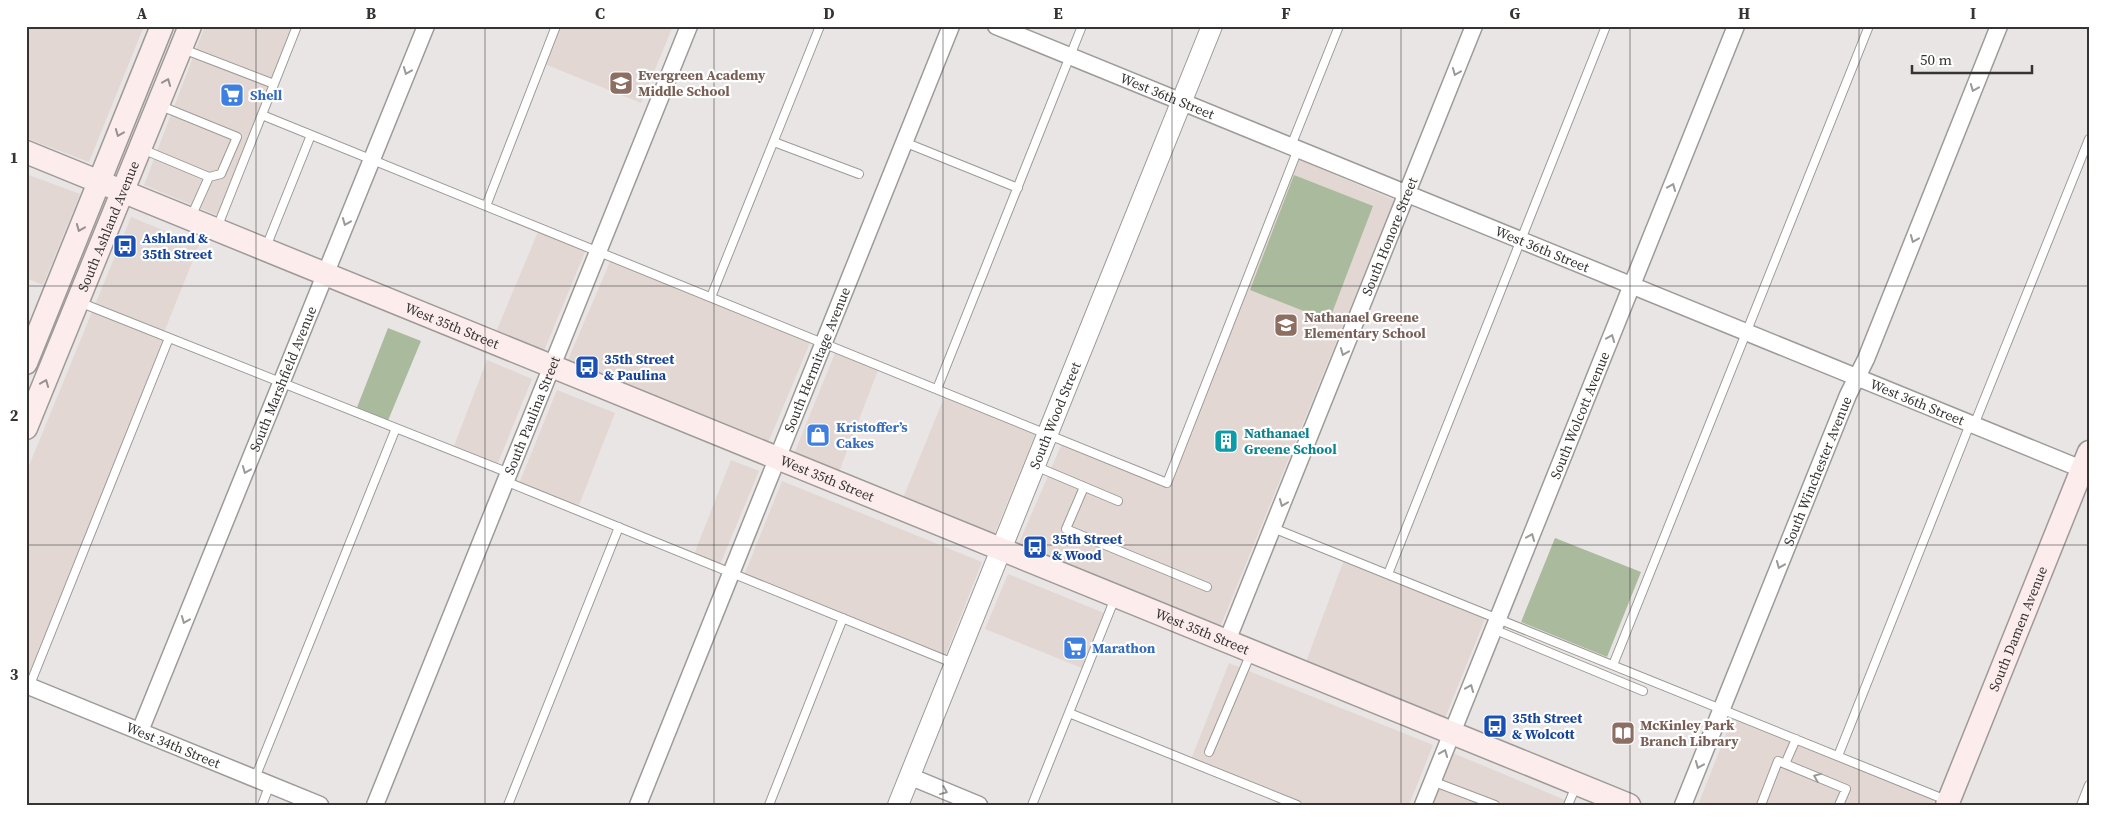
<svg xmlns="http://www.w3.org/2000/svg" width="2115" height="831" font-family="'Source Serif 4',serif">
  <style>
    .built { fill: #e2d7d2 }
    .green { fill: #aabb9d }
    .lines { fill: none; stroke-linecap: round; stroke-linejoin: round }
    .service-casing { stroke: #9d9a98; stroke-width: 10 }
    .minor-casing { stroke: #9d9a98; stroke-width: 19 }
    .tertiary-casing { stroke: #9d9a98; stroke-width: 22 }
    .secondary-casing { stroke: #9d9a98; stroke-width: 25 }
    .service { stroke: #fff; stroke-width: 8 }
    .minor { stroke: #fff; stroke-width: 16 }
    .tertiary { stroke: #fff; stroke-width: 20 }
    .secondary { stroke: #fcecec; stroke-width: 22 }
    .oneway { stroke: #9a9a99 }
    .oneway2 { stroke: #989090 }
    .grid { fill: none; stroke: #353433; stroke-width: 1; stroke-opacity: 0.55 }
    .labels { text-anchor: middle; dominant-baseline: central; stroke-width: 4.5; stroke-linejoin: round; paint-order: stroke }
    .education-label { font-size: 14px; font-weight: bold; fill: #785e54; stroke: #fff; text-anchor: start }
    .shop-label { font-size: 14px; font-weight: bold; fill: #366cbe; stroke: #fff; text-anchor: start }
    .street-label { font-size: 14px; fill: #353433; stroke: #fff }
    .transit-label { font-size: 14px; font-weight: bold; fill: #164399; stroke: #fff; text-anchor: start }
    .culture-label { font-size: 14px; font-weight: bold; fill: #0d838f; stroke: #fff; text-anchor: start }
    .neatline { fill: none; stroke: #353433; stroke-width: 2 }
    .grid-label { font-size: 16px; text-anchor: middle; font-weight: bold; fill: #353433 }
  </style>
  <rect width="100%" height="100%" fill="#e9e5e4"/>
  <!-- built -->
  <path class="built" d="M26,26H144L89,162L26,138Z
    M205,26H297L221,217L144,185Z
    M556,26H673L641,103L542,63Z
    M1295,158L1394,200L1221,625L1019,543L1063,441L1167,483Z
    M26,174L80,194L43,285L26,278Z
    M131,217L199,245L163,335L169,338L33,677L26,675V473Z
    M540,227L587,247L544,351L496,332Z
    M612,257L812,338L768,443L567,362Z
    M837,348L880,365L839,472L794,454Z
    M487,360L532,379L496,468L452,451Z
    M557,390L615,413L577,510L518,486Z
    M946,393L1037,430L994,535L903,498Z
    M731,460L759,471L719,567L693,557Z
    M782,481L982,562L944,659L743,578Z
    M1345,557L1487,614L1445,718L1306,662Z
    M1008,574L1109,615L1087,670L985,629Z
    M1229,663L1433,745L1409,805H1297L1190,762Z
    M1734,714L1936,796L1932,805H1698Z
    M1453,753L1577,805H1433Z"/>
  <!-- green -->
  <path class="green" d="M1294,175L1373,206L1329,321L1250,290Z
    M388,328L421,341L387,423L356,410Z
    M1555,538L1641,572L1607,657L1521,622Z"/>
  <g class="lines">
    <!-- service casing -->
    <g class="service-casing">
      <path id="service" d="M183,49L274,84
        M161,106L237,137L221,174L209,177
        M262,115L1167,483L1298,149
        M774,142L859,174
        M904,142L1018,188
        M1291,146L1339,26
        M142,149L209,177L191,217
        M486,206L556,26
        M217,228L297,26
        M266,247L311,135
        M711,297L820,26
        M79,302L509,473
        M937,389L1082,26
        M1974,425L2089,139
        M1035,466L1118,501
        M505,481L953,663
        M1084,487L1066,529L1207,587
        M1273,528L1946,800
        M1388,574L1606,26
        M1493,629L1643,691
        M1613,665L1869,26
        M29,687L169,338
        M1069,713L1297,805
        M1209,752L1251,653
        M1838,756L1970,424
        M1785,764L1796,739
        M255,778L396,428
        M1432,781L1495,805
        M262,805L270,784
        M508,805L619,527
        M769,805L843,618
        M1032,805L1115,598
        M1568,805L1576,786
        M1761,805L1778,761L1846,789L1839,805
        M2081,805L2089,785"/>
    </g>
    <!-- minor casing -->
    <g class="minor-casing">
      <g id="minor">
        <path id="s1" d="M996,26L2089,472"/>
        <path id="s2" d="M1227,641L1474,26"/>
        <path id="s3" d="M26,685L320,805"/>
        <path id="s4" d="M140,731L426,26"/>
        <path d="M909,776L979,805"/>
        <path id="s5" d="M375,805L689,26"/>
        <path id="s6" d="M638,805L951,26"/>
        <path id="s7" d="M1423,805L1736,26"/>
        <path id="s8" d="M1683,805L1848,395L1866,359L1999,26"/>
      </g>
    </g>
    <!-- tertiary casing -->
    <g class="tertiary-casing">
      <g id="tertiary">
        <path id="s9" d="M898,805L1212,26"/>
      </g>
    </g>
    <!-- secondary casing -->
    <g class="secondary-casing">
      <g id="secondary">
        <path id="s10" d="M26,152L1629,805"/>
        <path d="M26,363L162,26"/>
        <path id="s11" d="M26,428L190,26"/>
        <path id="s12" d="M1947,805L2089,452"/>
      </g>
    </g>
    <!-- service -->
    <use href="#service" class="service"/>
    <!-- minor -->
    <use href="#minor" class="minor"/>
    <!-- tertiary -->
    <use href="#tertiary" class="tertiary"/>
    <!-- secondary -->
    <use href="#secondary" class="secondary"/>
  </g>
  <!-- one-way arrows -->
  <defs><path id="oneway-chevron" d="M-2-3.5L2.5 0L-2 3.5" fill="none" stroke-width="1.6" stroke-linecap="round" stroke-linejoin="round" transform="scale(1.25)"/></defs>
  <g class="oneway">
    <use href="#oneway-chevron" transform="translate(407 71) rotate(112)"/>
    <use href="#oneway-chevron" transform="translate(1456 72) rotate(112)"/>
    <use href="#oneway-chevron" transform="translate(1974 88) rotate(112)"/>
    <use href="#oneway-chevron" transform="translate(1672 187) rotate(-68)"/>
    <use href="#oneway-chevron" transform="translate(346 222) rotate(112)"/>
    <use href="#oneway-chevron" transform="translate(1914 239) rotate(112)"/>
    <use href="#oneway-chevron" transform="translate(1611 338) rotate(-68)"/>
    <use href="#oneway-chevron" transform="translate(1344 352) rotate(112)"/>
    <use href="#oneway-chevron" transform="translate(246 470) rotate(112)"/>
    <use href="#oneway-chevron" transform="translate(1283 503) rotate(112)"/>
    <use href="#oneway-chevron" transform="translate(1531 537) rotate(-68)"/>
    <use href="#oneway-chevron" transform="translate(1780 565) rotate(112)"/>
    <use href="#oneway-chevron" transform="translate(185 620) rotate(112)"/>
    <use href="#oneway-chevron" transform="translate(1470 688) rotate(-68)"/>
    <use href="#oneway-chevron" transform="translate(1444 753) rotate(-68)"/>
    <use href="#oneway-chevron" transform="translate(1699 765) rotate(112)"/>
    <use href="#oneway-chevron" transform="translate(1817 777) rotate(-158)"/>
    <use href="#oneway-chevron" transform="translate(944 791) rotate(22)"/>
  </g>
  <g class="oneway2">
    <use href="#oneway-chevron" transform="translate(167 82) rotate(-68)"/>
    <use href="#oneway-chevron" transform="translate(119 133) rotate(112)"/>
    <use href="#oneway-chevron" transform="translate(80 228) rotate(112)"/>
    <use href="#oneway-chevron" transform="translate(45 383) rotate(-68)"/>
  </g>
  <!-- grid -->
  <path class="grid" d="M256,26V805M485,26V805M714,26V805M943,26V805M1172,26V805M1401,26V805M1630,26V805M1859,26V805M26,286H2089M26,545H2089"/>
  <!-- icons -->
  <defs>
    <g id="school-square" transform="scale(1.25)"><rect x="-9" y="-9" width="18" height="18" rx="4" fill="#8d6e63" stroke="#fff"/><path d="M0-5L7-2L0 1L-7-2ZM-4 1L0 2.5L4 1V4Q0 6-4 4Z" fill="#fff"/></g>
    <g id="supermarket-square" transform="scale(1.25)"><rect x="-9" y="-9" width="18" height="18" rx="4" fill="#3f7fe0" stroke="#fff"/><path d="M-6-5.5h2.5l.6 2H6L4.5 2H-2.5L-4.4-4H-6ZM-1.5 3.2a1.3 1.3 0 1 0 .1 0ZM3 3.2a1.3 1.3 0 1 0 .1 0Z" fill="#fff"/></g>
    <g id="bus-square" transform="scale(1.25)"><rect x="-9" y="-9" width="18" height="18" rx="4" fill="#1a4fb4" stroke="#fff"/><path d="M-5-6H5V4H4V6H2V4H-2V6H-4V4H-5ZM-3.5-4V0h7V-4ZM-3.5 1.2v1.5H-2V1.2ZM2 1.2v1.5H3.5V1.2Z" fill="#fff"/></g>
    <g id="shop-square" transform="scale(1.25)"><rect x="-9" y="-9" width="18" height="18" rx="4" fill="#3f7fe0" stroke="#fff"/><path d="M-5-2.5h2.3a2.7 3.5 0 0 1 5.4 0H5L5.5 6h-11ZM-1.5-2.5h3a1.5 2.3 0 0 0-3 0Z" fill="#fff"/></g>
    <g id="building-square" transform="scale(1.25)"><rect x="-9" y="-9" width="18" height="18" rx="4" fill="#0f9aa8" stroke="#fff"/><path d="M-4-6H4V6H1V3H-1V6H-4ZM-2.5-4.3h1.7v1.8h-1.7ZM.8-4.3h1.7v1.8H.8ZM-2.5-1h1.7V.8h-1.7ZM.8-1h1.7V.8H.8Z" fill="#fff"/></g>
    <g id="library-square" transform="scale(1.25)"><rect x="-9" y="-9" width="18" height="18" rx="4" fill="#8d6e63" stroke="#fff"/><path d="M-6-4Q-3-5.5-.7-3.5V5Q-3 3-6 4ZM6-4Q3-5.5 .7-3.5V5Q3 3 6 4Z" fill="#fff"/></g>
  </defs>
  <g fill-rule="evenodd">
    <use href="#school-square" x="621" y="83"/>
    <use href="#supermarket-square" x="232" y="95"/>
    <use href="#bus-square" x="125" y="246"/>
    <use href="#school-square" x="1286" y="325"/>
    <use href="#bus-square" x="587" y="367"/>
    <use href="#shop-square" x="818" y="435"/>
    <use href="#building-square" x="1226" y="441"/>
    <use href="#bus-square" x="1035" y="547"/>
    <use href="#supermarket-square" x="1075" y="648"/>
    <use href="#bus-square" x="1495" y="726"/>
    <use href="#library-square" x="1623" y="733"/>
  </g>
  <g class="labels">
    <!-- education labels -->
    <g class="education-label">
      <text x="638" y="75">Evergreen Academy<tspan x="638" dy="16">Middle School</tspan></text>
      <text x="1304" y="317">Nathanael Greene<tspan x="1304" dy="16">Elementary School</tspan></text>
      <text x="1640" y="725">McKinley Park<tspan x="1640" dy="16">Branch Library</tspan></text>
    </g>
    <!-- shop labels -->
    <g class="shop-label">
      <text x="250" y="95">Shell</text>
      <text x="836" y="427">Kristoffer’s<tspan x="836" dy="16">Cakes</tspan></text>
      <text x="1092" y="648">Marathon</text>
    </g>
    <!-- street labels -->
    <g class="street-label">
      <text stroke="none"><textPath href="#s1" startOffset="185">West 36th Street</textPath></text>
      <text stroke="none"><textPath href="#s11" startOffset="218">South Ashland Avenue</textPath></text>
      <text stroke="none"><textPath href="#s2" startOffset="436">South Honore Street</textPath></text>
      <text stroke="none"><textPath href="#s1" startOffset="590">West 36th Street</textPath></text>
      <text stroke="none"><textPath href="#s10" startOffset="460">West 35th Street</textPath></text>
      <text stroke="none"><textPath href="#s6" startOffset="480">South Hermitage Avenue</textPath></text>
      <text stroke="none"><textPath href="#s4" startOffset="380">South Marshfield Avenue</textPath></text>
      <text stroke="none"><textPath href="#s1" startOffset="995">West 36th Street</textPath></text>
      <text stroke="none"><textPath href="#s5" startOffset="420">South Paulina Street</textPath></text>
      <text stroke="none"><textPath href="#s9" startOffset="420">South Wood Street</textPath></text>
      <text stroke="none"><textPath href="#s7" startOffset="420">South Wolcott Avenue</textPath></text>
      <text stroke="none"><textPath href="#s8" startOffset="360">South Winchester Avenue</textPath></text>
      <text stroke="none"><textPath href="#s10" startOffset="865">West 35th Street</textPath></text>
      <text stroke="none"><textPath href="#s12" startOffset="190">South Damen Avenue</textPath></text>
      <text stroke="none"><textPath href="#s10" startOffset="1270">West 35th Street</textPath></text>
      <text stroke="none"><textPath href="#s3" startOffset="159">West 34th Street</textPath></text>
    </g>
    <!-- transit labels -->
    <g class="transit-label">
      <text x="142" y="238">Ashland &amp;<tspan x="142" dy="16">35th Street</tspan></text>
      <text x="604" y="359">35th Street<tspan x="604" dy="16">&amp; Paulina</tspan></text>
      <text x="1052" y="539">35th Street<tspan x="1052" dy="16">&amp; Wood</tspan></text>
      <text x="1512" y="718">35th Street<tspan x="1512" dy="16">&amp; Wolcott</tspan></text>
    </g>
    <!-- culture labels -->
    <g class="culture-label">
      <text x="1244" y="433">Nathanael<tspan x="1244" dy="16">Greene School</tspan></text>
    </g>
  </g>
  <!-- border -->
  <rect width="2115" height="831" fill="none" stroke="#ffffff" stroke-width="55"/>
  <!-- scale -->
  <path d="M1912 65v8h120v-8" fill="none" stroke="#353433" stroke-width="2.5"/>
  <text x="1920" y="65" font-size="15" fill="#353433" stroke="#ffffff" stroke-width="4" paint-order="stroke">50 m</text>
  <rect x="28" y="28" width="2060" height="776" class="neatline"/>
  <g class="grid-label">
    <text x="142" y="19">A</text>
    <text x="371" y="19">B</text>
    <text x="600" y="19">C</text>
    <text x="829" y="19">D</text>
    <text x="1058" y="19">E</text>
    <text x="1286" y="19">F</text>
    <text x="1515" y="19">G</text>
    <text x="1744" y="19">H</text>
    <text x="1973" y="19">I</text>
    <text x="14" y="163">1</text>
    <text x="14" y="421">2</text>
    <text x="14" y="680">3</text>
  </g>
</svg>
